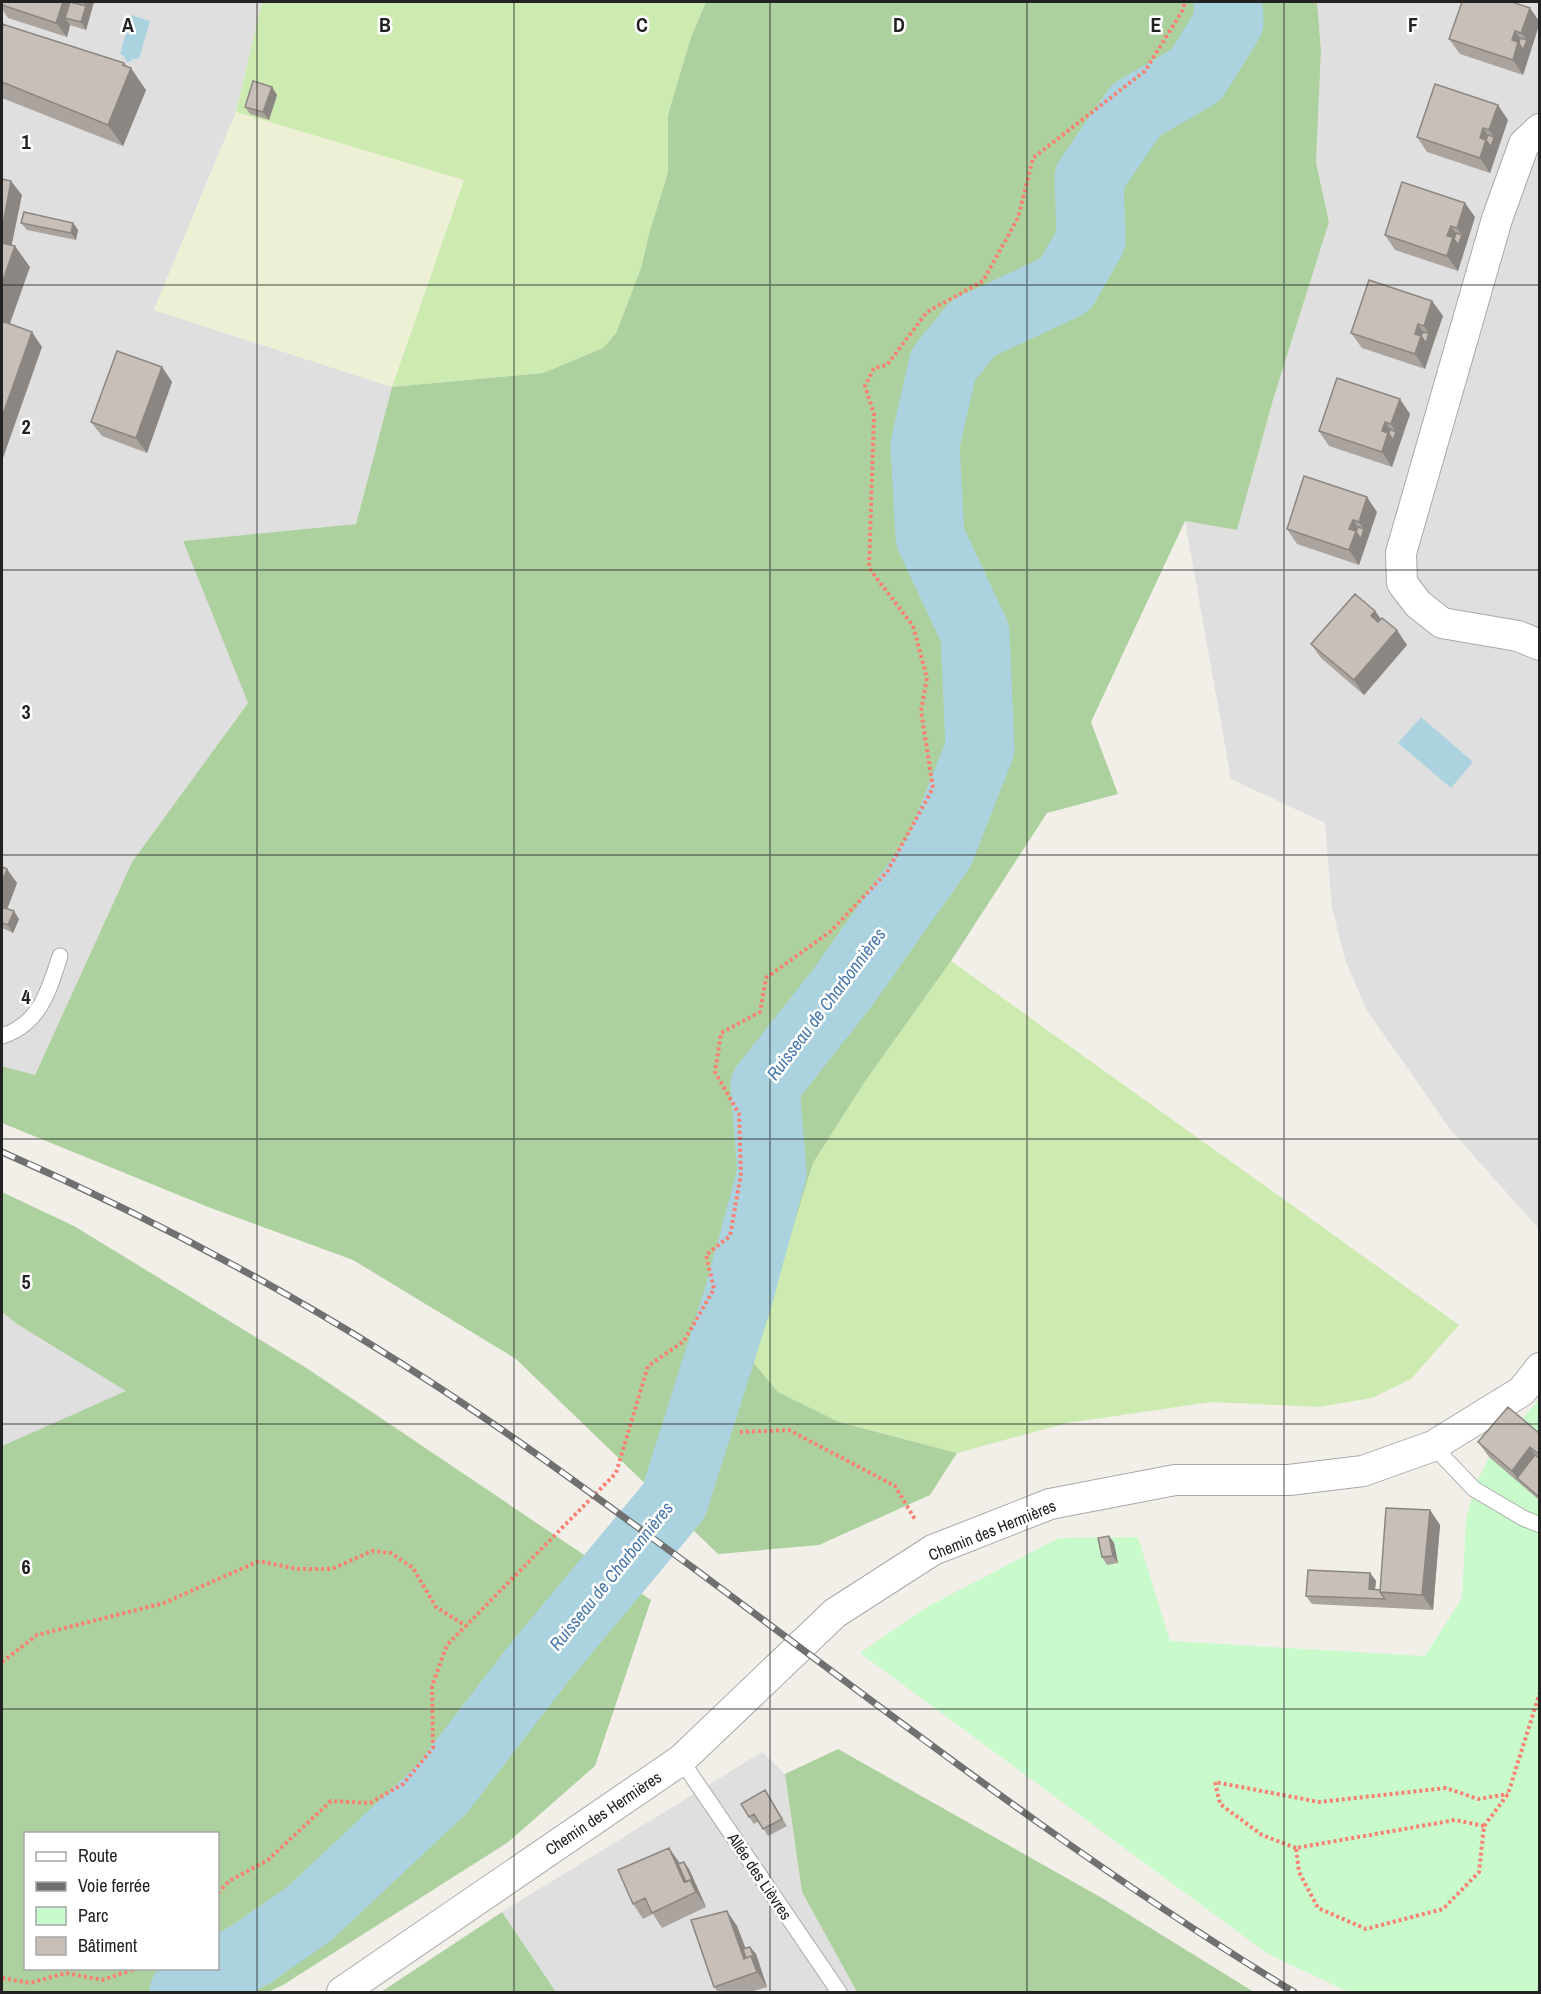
<svg xmlns="http://www.w3.org/2000/svg" width="1541" height="1994" font-family="'Archivo Narrow',sans-serif">
  <style>
    .residential { fill: #e0dfdf }
    .farmland { fill: #eef0d5 }
    .grass { fill: #cdebb0 }
    .forest { fill: #add19e; fill-rule: evenodd }
    .park { fill: #c8facc }
    .water { fill: #aad3df }
    .lines { fill: none; stroke-linecap: round; stroke-linejoin: round }
    .river { stroke: #aad3df; stroke-width: 69 }
    .service-casing { stroke: #a9a9a9; stroke-width: 17 }
    .minor-casing { stroke: #a9a9a9; stroke-width: 32 }
    .path { stroke: #fa8072; stroke-width: 4; stroke-dasharray: 3 3; stroke-linecap: butt }
    .service { stroke: #fff; stroke-width: 15 }
    .minor { stroke: #fff; stroke-width: 30 }
    .rail-casing { stroke: #707070; stroke-width: 7 }
    .rail { stroke: #fff; stroke-width: 4.5; stroke-dasharray: 14; stroke-linecap: butt }
    .wall { fill: #aba49e }
    .shaded-wall { fill: #8b8681 }
    .building { fill: #c7bfb8; stroke: #8b8681; stroke-width: 1.5 }
    .grid { fill: none; stroke: #222; stroke-width: 1.5; stroke-opacity: 0.55 }
    .labels { text-anchor: middle; dominant-baseline: central; stroke-width: 5; stroke-linejoin: round; paint-order: stroke }
    .street-label { font-size: 16px; fill: #222; stroke: #fff }
    .water-label { font-size: 18px; font-style: italic; fill: #4a7aab; stroke: #fff }
    .grid-label { font-size: 20px; text-anchor: middle; font-weight: bold; fill: #222; stroke: #fff; stroke-width: 5; stroke-linejoin: round; paint-order: stroke }
  </style>
  <rect width="100%" height="100%" fill="#f2efe9"/>
  <!-- residential -->
  <path class="residential" d="M2,2H262L236,112L154,310L392,387L356,524L183,541L248,703L132,862L35,1075L2,1066Z
    M1317,2H1539V1229L1450,1129L1366,1009L1345,959L1332,908L1325,823L1231,779L1185,521L1237,530L1273,400L1329,222L1316,162L1321,50Z
    M2,1312L17,1324L127,1391L2,1446Z
    M762,1752L785,1774L802,1892L857,1992H556L502,1912Z"/>
  <!-- farmland -->
  <path class="farmland" d="M236,112L464,179L392,387L154,310Z"/>
  <!-- grass -->
  <path class="grass" d="M262,2H706L691,37L668,115V172L649,234L641,268L616,333L603,348L543,373L392,387L464,180L236,112Z
    M951,961L1459,1325L1411,1379L1372,1398L1319,1407L1211,1402L1067,1423L957,1453L839,1422L778,1392L752,1361L813,1163L866,1080Z"/>
  <!-- forest -->
  <path class="forest" d="M706,2H1317L1321,50L1316,162L1329,222L1273,400L1237,530L1185,521L1091,722L1118,794L1047,813L951,961L866,1080L813,1163L752,1361L778,1392L839,1422L957,1453L930,1495L819,1545L718,1554L516,1359L353,1260L208,1207L2,1123V1066L35,1075L132,862L248,703L183,541L356,524L392,387L543,373L603,348L616,333L641,268L649,234L668,172V115L691,37Z
    M2,1192L74,1226L308,1369L651,1600L595,1766L507,1843L283,1985L268,1992H2V1446L126,1391L17,1324L2,1312ZM26,1834H218V1968H26Z
    M838,1749L1102,1898L1254,1992H857L802,1892L785,1774Z
    M502,1912L556,1992H381Z"/>
  <!-- park -->
  <path class="park" d="M1539,1399V1992H1349L1268,1954L860,1653L927,1607L1059,1538L1138,1537L1170,1641L1425,1656L1462,1598L1466,1519L1474,1489L1487,1461Z"/>
  <!-- water -->
  <path class="water" d="M131,15L150,21L139,59H133L129,62H127L124,56L120,54Z
    M1421,717L1473,762L1451,788L1398,743Z"/>
  <g class="lines">
    <!-- river -->
    <path class="river" d="M184,1992L253,1953L310,1913L442,1789L539,1663L674,1501L738,1298L772,1173L765,1086L843,987L940,850L980,748L975,633L930,537L925,445L943,365L973,328L1065,285L1091,240L1089,178L1136,110L1196,75L1229,22L1228,2"/>
    <!-- service casing -->
    <g class="service-casing">
      <path id="service" d="M2,1036C40,1024 49,990 60,956
        M1433,1446L1474,1489L1523,1518L1540,1525
        M681,1760L839,1992"/>
    </g>
    <!-- minor casing -->
    <g class="minor-casing">
      <path id="minor" d="M1540,129L1524,144L1497,219L1401,553L1402,583L1418,604L1442,623L1518,636L1540,645
        M342,1992L681,1760L835,1613L933,1550L1050,1504L1175,1480H1289L1363,1471L1433,1446L1522,1391L1540,1368"/>
    </g>
    <!-- path -->
    <path class="path" d="M740,1432L789,1430L895,1486L916,1521
      M2,1662L37,1635L164,1603L259,1561L297,1569H332L372,1551L391,1553L413,1568L436,1607L466,1626
      M1484,1826L1455,1820L1296,1848L1299,1872L1318,1908L1366,1929L1443,1909L1479,1872L1484,1826L1508,1794L1540,1692
      M1296,1848L1262,1835L1220,1804L1215,1782L1319,1802L1446,1788L1478,1799L1508,1794
      M218,1893L229,1881L268,1860L331,1801L370,1803L403,1784L433,1748L432,1686L447,1645L616,1473L648,1366L684,1341L714,1289L706,1255L730,1236L741,1174L739,1114L715,1072L721,1033L760,1012L766,978L831,931L887,872L933,788L921,711L927,678L913,626L869,568L874,414L865,386L874,368L887,365L927,312L983,281L1018,218L1033,158L1145,71L1184,8V2
      M2,1978L30,1983L66,1973L102,1980L138,1968"/>
    <!-- service -->
    <use href="#service" class="service"/>
    <!-- minor -->
    <use href="#minor" class="minor"/>
    <!-- rail casing -->
    <g class="rail-casing">
      <path id="rail" d="M2,1152C134,1210 263,1277 386,1354C492,1419 592,1494 692,1567C889,1713 1084,1865 1294,1992"/>
    </g>
    <!-- rail -->
    <use href="#rail" class="rail"/>
  </g>
  <!-- wall -->
  <path class="wall" d="M2,2H94L86,30L70,25L67,37L8,18L2,9Z
    M2,24L126,66L146,90L123,146L2,98Z
    M1539,25L1523,75L1460,54L1449,39Z
    M272,87L277,95L269,120L250,114L245,107Z
    M1508,120L1490,173L1427,152L1417,137Z
    M1475,217L1458,271L1395,250L1385,235Z
    M21,223H73L78,230L76,240L27,230Z
    M1432,301L1443,316L1425,369L1362,348L1351,333Z
    M162,367L172,382L147,453L102,436L91,422Z
    M1410,414L1392,467L1329,446L1319,431Z
    M1377,512L1359,565L1297,544L1287,529Z
    M1375,611L1381,619L1407,645L1364,695L1321,658L1311,644Z
    M2,867L17,883L7,909L19,919L13,933L2,928Z
    M1539,1433V1500L1489,1457L1478,1442Z
    M1430,1510L1440,1525L1433,1610L1312,1604L1306,1596L1370,1573L1376,1581L1375,1590H1380Z
    M1109,1536L1114,1543L1118,1563L1107,1565L1102,1557Z
    M765,1790L787,1826L768,1836L759,1821L754,1824L749,1817Z
    M684,1862L689,1869L706,1907L662,1928L653,1914L643,1919L633,1904L680,1863Z
    M737,1926L745,1948L750,1947L756,1954L767,1987L750,1992H718L714,1987Z"/>
  <!-- shaded-wall -->
  <path class="shaded-wall" d="M63,2H71L65,18L70,25L67,37L56,23Z
    M83,2H94L86,30L81,22L86,6Z
    M1530,8L1539,21V25L1523,75L1513,60L1512,40L1515,31L1525,45L1527,40L1521,33Z
    M124,63L130,71L131,68L146,90L123,146L108,125Z
    M272,87L277,95L269,120L263,112Z
    M1498,105L1508,120L1490,173L1480,158V138L1483,128L1493,142L1494,137L1489,130Z
    M11,181L22,195L8,263L2,253V230Z
    M1465,203L1475,217L1458,271L1447,256V236L1451,226L1460,239L1462,235L1457,228Z
    M73,223L78,230L76,240L71,233Z
    M15,246L30,267L2,346V283Z
    M1432,301L1443,316L1434,341L1424,326Z
    M1418,324L1427,338L1429,333L1434,341L1425,369L1415,354V334Z
    M32,332L42,347L2,461V417Z
    M162,367L172,382L147,453L136,438Z
    M1400,399L1410,414L1392,467L1382,452V431L1385,422L1395,436L1396,432L1391,424Z
    M1367,497L1377,512L1359,565L1349,550V529L1353,520L1362,534L1364,529L1359,522Z
    M1375,611L1385,626L1382,629L1371,616Z
    M1397,630L1407,645L1364,695L1354,680Z
    M7,869L17,883L2,923V882Z
    M14,911L19,919L13,933L8,925Z
    M1530,1447L1539,1460L1517,1478L1512,1471Z
    M1430,1510L1440,1525L1433,1610L1422,1595Z
    M1109,1536L1114,1543L1118,1563L1113,1556Z
    M1370,1573L1376,1581L1374,1597L1369,1589Z
    M669,1848L679,1862L691,1889L684,1882Z
    M684,1862L689,1869L706,1907L696,1892Z
    M727,1911L737,1926L752,1965L749,1966L754,1974L744,1959Z
    M750,1947L756,1954L767,1987L757,1972L751,1956Z"/>
  <!-- building -->
  <path class="building" d="M2,2H63L56,23L2,5Z
    M70,2L86,6L81,22L65,18Z
    M1462,2H1512L1530,8L1521,33L1515,31L1512,40L1518,42L1513,60L1449,39Z
    M2,24L124,63L123,65L131,68L108,125L2,82Z
    M1520,38L1527,40L1523,50L1519,43Z
    M253,81L272,87L263,112L245,107Z
    M1435,84L1498,105L1489,130L1483,128L1480,138L1486,140L1480,158L1417,137Z
    M1488,135L1494,137L1491,147L1486,140Z
    M2,179L11,181L2,230Z
    M1402,182L1465,203L1457,228L1451,226L1447,236L1453,237L1447,256L1385,235Z
    M24,212L73,223L71,233L21,223Z
    M1456,233L1462,235L1458,245L1454,239Z
    M2,243L15,246L2,283Z
    M1369,280L1432,301L1424,326L1418,324L1415,334L1421,336L1415,354L1351,333Z
    M2,321L32,332L2,417Z
    M1423,332L1429,333L1426,343L1421,336Z
    M117,351L162,367L136,438L91,422Z
    M1337,378L1400,399L1391,424L1385,422L1382,431L1388,433L1382,452L1319,431Z
    M1390,429L1396,432L1393,440L1389,434Z
    M1304,476L1367,497L1359,522L1353,520L1349,529L1356,531L1349,550L1287,529Z
    M1358,527L1364,529L1361,539L1356,532Z
    M1355,594L1375,611L1371,616L1378,622L1382,618L1397,630L1354,680L1311,644Z
    M2,867L7,869L2,882Z
    M2,907L14,911L8,925L2,923Z
    M1508,1407L1539,1433V1454L1530,1447L1512,1471L1478,1442Z
    M1535,1455L1539,1458V1497L1517,1478Z
    M1386,1508L1430,1510L1422,1595L1380,1592Z
    M1109,1536L1113,1556L1102,1557L1098,1538Z
    M1308,1570L1370,1573L1369,1589L1380,1590V1592L1385,1599L1306,1596Z
    M765,1790L782,1819L763,1829L754,1814L749,1817L741,1804Z
    M669,1848L684,1882L690,1880L696,1892L652,1913L645,1898L633,1904L618,1870Z
    M684,1862L695,1887L690,1880L686,1882L678,1864Z
    M727,1911L744,1959L751,1956L757,1972L714,1987L691,1920Z
    M750,1947L756,1964L751,1956L746,1958L743,1949Z"/>
  <!-- grid -->
  <path class="grid" d="M257,2V1992M514,2V1992M770,2V1992M1027,2V1992M1284,2V1992M2,285H1540M2,570H1540M2,855H1540M2,1139H1540M2,1424H1540M2,1709H1540"/>
  <g class="labels">
    <!-- street labels -->
    <g class="street-label">
      <text transform="translate(992 1530) rotate(-22)">Chemin des Hermières</text>
      <text transform="translate(603 1813) rotate(-34)">Chemin des Hermières</text>
      <text transform="translate(760 1876) rotate(56)">Allée des Lièvres</text>
    </g>
    <!-- water labels -->
    <g class="water-label">
      <text transform="translate(826 1004) rotate(-53)">Ruisseau de Charbonnières</text>
      <text transform="translate(611 1576) rotate(-51)">Ruisseau de Charbonnières</text>
    </g>
  </g>
  <g class="grid-label">
    <text x="128" y="32">A</text>
    <text x="385" y="32">B</text>
    <text x="642" y="32">C</text>
    <text x="899" y="32">D</text>
    <text x="1156" y="32">E</text>
    <text x="1413" y="32">F</text>
    <text x="26" y="149">1</text>
    <text x="26" y="434">2</text>
    <text x="26" y="719">3</text>
    <text x="26" y="1004">4</text>
    <text x="26" y="1289">5</text>
    <text x="26" y="1574">6</text>
  </g>
  <!-- border -->
  <rect width="1541" height="1994" fill="none" stroke="#222222" stroke-width="6"/>
  <!-- legend -->
  <rect x="24" y="1832" width="195" height="138" fill="#ffffff" stroke="#a7a7a7" stroke-width="1.5"/>
  <rect x="36" y="1852" width="30" height="9" fill="#ffffff" stroke="#a7a7a7" stroke-width="1.5"/>
  <text x="78" y="1862" font-size="18" fill="#222222">Route</text>
  <rect x="36" y="1882" width="30" height="9" fill="#707070" stroke="#a7a7a7" stroke-width="1.5"/>
  <text x="78" y="1892" font-size="18" fill="#222222">Voie ferrée</text>
  <rect x="36" y="1907" width="30" height="18" fill="#c8facc" stroke="#a7a7a7" stroke-width="1.5"/>
  <text x="78" y="1922" font-size="18" fill="#222222">Parc</text>
  <rect x="36" y="1937" width="30" height="18" fill="#c7bfb8" stroke="#a7a7a7" stroke-width="1.5"/>
  <text x="78" y="1952" font-size="18" fill="#222222">Bâtiment</text>
</svg>
